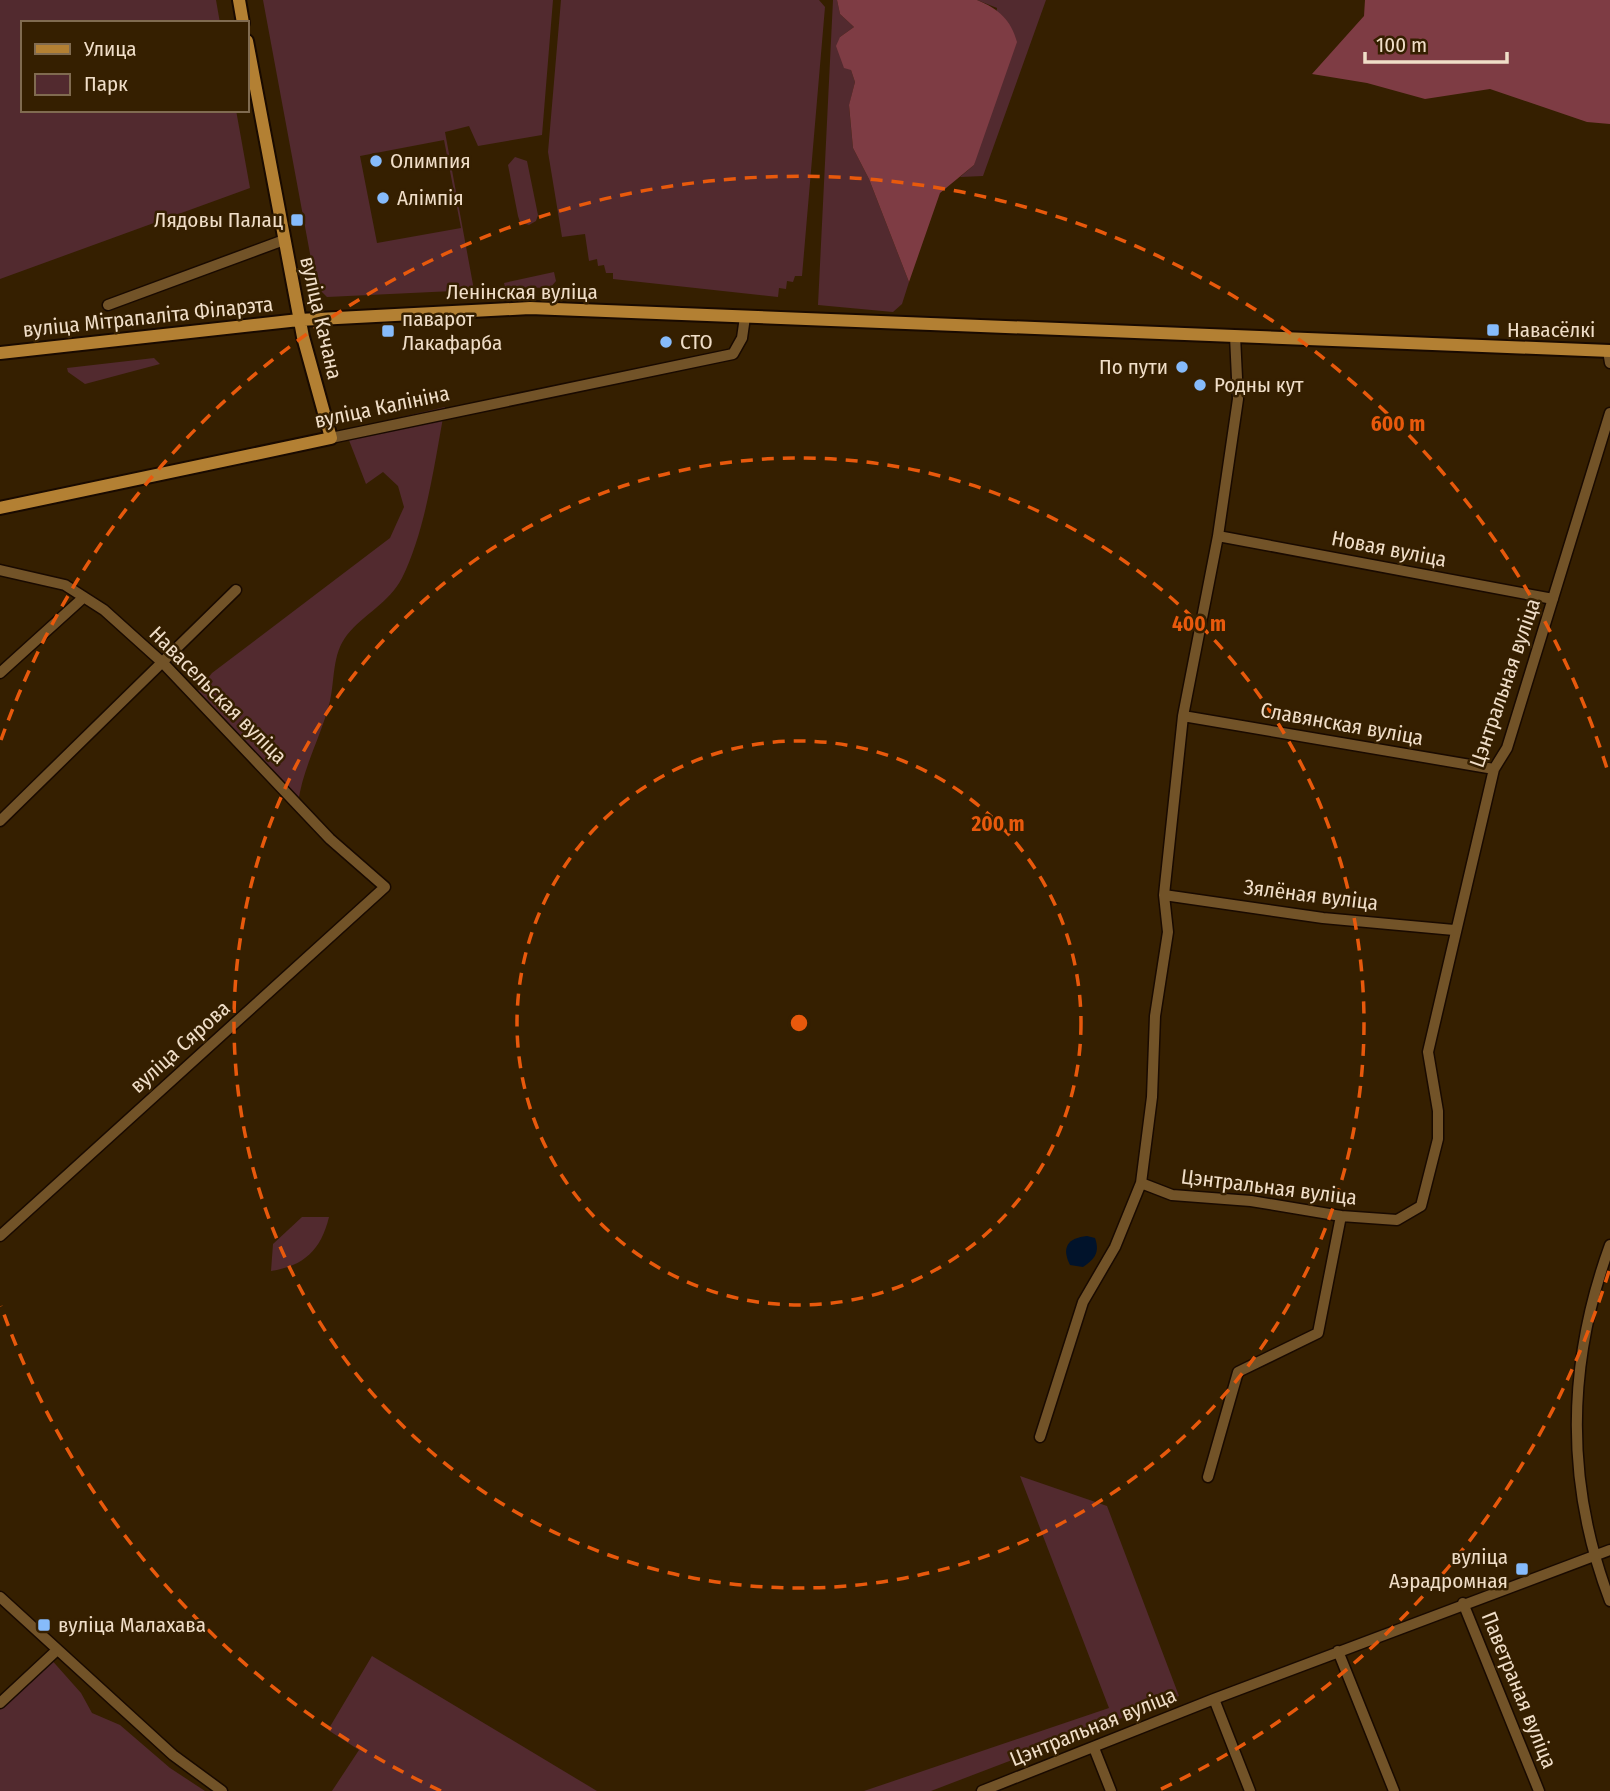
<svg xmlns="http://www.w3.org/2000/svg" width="1610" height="1791" font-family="'Fira Sans Condensed',sans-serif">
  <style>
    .green { fill: #522a2f; fill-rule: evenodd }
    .forest { fill: #7e3c44 }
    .water { fill: #01132b }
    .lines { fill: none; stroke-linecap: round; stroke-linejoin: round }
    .minor-casing { stroke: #190a00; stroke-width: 13 }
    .major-casing { stroke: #190a00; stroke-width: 16 }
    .minor { stroke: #725328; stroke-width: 10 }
    .major { stroke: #b38033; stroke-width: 12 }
    .ring { fill: none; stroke: #e8590c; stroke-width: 3.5; stroke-dasharray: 12 9 }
    .poi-dot { fill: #86bbfb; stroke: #351f00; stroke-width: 2.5 }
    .labels { text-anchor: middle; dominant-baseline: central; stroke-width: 5; stroke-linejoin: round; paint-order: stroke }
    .poi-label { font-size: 21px; fill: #f0dec8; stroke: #351f00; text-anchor: start }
    .street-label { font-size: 21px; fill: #f0dec8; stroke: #351f00 }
    .centre { fill: #e8590c; stroke: #351f00; stroke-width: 3.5 }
    .ring-label { font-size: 21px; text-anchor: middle; font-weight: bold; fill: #e8590c; stroke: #351f00; stroke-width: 5; stroke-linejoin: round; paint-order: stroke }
  </style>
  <rect width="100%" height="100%" fill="#351f00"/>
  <!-- green -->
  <path class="green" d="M0,0H216L220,23H23V110H236L250,188L0,279Z
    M263,0H553L542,135L478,146L469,126L445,132L474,290L327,297L316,286ZM444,140L461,228L377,243L360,156Z
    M561,0H819L825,7L802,276H795L793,282L787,281L786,289L779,288L778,297L613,279V273H606L604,265L598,266L597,259L589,261L585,234L562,237L548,152Z
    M833,0H837L840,14L854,27L840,37L855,82L849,106L853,148L869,179L909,282L902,304L893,312L818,305Z
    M977,0H1046L983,176L960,177L974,165L997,8Z
    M515,157L527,161L538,215L536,221L529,225L520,222L518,216L508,165Z
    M554,272L556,281L550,288L505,287L504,283Z
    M154,358L160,364L85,384L68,372L67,368Z
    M445,407C435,460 426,530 402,578C389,603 364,614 347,635C332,654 335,679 330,701C321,737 303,767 298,803L220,730L194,696L212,673L390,538L404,507L398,486L383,472L366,484L345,430Z
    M302,1217H329C321,1250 304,1266 271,1271L273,1244Z
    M1020,1476L1107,1506L1179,1696L931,1791H864L1109,1708Z
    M372,1656L597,1791H332L359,1750L328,1730Z
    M49,1657L81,1693L92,1713L120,1725L170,1768L205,1791H0V1703Z"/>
  <!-- forest -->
  <path class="forest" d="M837,0H977C999,9 1011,20 1017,42L974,165L940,193L909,282L869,179L853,148L849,105L855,82L851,70L844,68L836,46L840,37L854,27L840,14Z
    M1365,0H1610V124L1587,122L1490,89L1425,99L1367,83L1312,74L1364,16Z"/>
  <!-- water -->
  <path class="water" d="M1087,1236L1095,1238C1100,1252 1095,1259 1083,1267L1070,1265C1061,1247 1068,1238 1087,1236Z"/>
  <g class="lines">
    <!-- minor casing -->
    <g class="minor-casing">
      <path id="minor" d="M108,305L284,240
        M1235,336L1238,399L1218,536L1183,716L1164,895L1168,932L1155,1016L1152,1097L1141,1183L1172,1195L1251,1201L1341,1216L1397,1220L1421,1206L1438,1139V1111L1428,1052L1494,769L1507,748L1610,413
        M1608,351L1610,363
        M331,438L733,354L742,338L745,317
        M1218,536L1553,599
        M0,570L65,585L104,610L164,664L330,839L385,887L0,1236
        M0,673L84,597
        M1183,716L1494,769
        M0,821L236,590
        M1164,895L1323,918L1454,930
        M1610,1245C1567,1363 1565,1483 1610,1601
        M1040,1437L1083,1302L1115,1247L1141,1183
        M1208,1477L1238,1372L1318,1333L1341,1216
        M0,1597L173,1755L222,1791
        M1463,1603L1539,1791
        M1338,1651L1394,1791
        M1214,1699L1250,1791
        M0,1703L56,1651
        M1094,1748L1111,1791
        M982,1791L1214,1699L1610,1550"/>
    </g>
    <!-- major casing -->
    <g class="major-casing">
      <path id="major" d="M239,0L243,23
        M0,353L299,320L530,308L1610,351
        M0,508L331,438L303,337L247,41"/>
    </g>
    <!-- minor -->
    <use href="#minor" class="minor"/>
    <!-- major -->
    <use href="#major" class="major"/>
  </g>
  <!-- distance rings -->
  <g class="ring">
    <circle cx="799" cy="1023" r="282"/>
    <circle cx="799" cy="1023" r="565"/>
    <path d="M1609 1271A847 847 0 0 1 1157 1791M441 1791A847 847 0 0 1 1 1306M1 740A847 847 0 0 1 1609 775"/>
  </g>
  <!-- markers -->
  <g class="poi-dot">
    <circle cx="376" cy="161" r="7"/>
    <circle cx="383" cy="198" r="7"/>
    <rect x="290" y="213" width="14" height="14" rx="3.5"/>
    <rect x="1486" y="323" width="14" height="14" rx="3.5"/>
    <rect x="381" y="324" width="14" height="14" rx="3.5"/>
    <circle cx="666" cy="342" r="7"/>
    <circle cx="1182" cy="367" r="7"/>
    <circle cx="1200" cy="385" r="7"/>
    <rect x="1515" y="1562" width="14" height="14" rx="3.5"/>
    <rect x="37" y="1618" width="14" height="14" rx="3.5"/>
  </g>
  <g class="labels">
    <!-- poi labels -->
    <g class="poi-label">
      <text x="390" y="161">Олимпия</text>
      <text x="397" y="198">Алімпія</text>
      <text x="283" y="220" text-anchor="end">Лядовы Палац</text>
      <text x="402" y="319">паварот<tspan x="402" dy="24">Лакафарба</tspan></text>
      <text x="1507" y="330">Навасёлкі</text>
      <text x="680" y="342">СТО</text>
      <text x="1168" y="367" text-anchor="end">По пути</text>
      <text x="1214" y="385">Родны кут</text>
      <text x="1508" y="1557" text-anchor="end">вуліца<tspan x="1508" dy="24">Аэрадромная</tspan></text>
      <text x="58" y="1625">вуліца Малахава</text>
    </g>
    <!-- street labels -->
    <g class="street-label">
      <text x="522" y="292">Ленінская вуліца</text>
      <text transform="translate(148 317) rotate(-6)">вуліца Мітрапаліта Філарэта</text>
      <text transform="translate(321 318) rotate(77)">вуліца Качана</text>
      <text transform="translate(382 407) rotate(-12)">вуліца Калініна</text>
      <text transform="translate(1389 549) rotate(11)">Новая вуліца</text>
      <text transform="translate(1505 683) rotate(-71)">Цэнтральная вуліца</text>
      <text transform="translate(218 695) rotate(45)">Навасельская вуліца</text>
      <text transform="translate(1342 724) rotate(10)">Славянская вуліца</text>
      <text transform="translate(1311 895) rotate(7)">Зялёная вуліца</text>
      <text transform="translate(180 1047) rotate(-42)">вуліца Сярова</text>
      <text transform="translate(1269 1187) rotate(7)">Цэнтральная вуліца</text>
      <text transform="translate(1519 1690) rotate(68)">Паветраная вуліца</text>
      <text transform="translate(1093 1727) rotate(-22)">Цэнтральная вуліца</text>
    </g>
  </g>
  <circle cx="799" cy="1023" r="10" class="centre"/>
  <g class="ring-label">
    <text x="1398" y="431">600 m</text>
    <text x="1199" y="631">400 m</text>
    <text x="998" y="831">200 m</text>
  </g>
  <!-- legend -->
  <rect x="21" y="21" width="228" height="91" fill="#351f00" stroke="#806b50" stroke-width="2"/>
  <rect x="35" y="44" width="35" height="10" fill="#b38033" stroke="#806b50" stroke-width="2"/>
  <text x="84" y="56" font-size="21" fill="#f0dec8">Улица</text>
  <rect x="35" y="74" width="35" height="21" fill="#522a2f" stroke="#806b50" stroke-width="2"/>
  <text x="84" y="91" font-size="21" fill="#f0dec8">Парк</text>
  <!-- scale -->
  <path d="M1365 52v10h142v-10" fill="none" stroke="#f0dec8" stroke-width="3.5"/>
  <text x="1376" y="52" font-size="21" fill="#f0dec8" stroke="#351f00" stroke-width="5" paint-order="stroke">100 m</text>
</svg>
